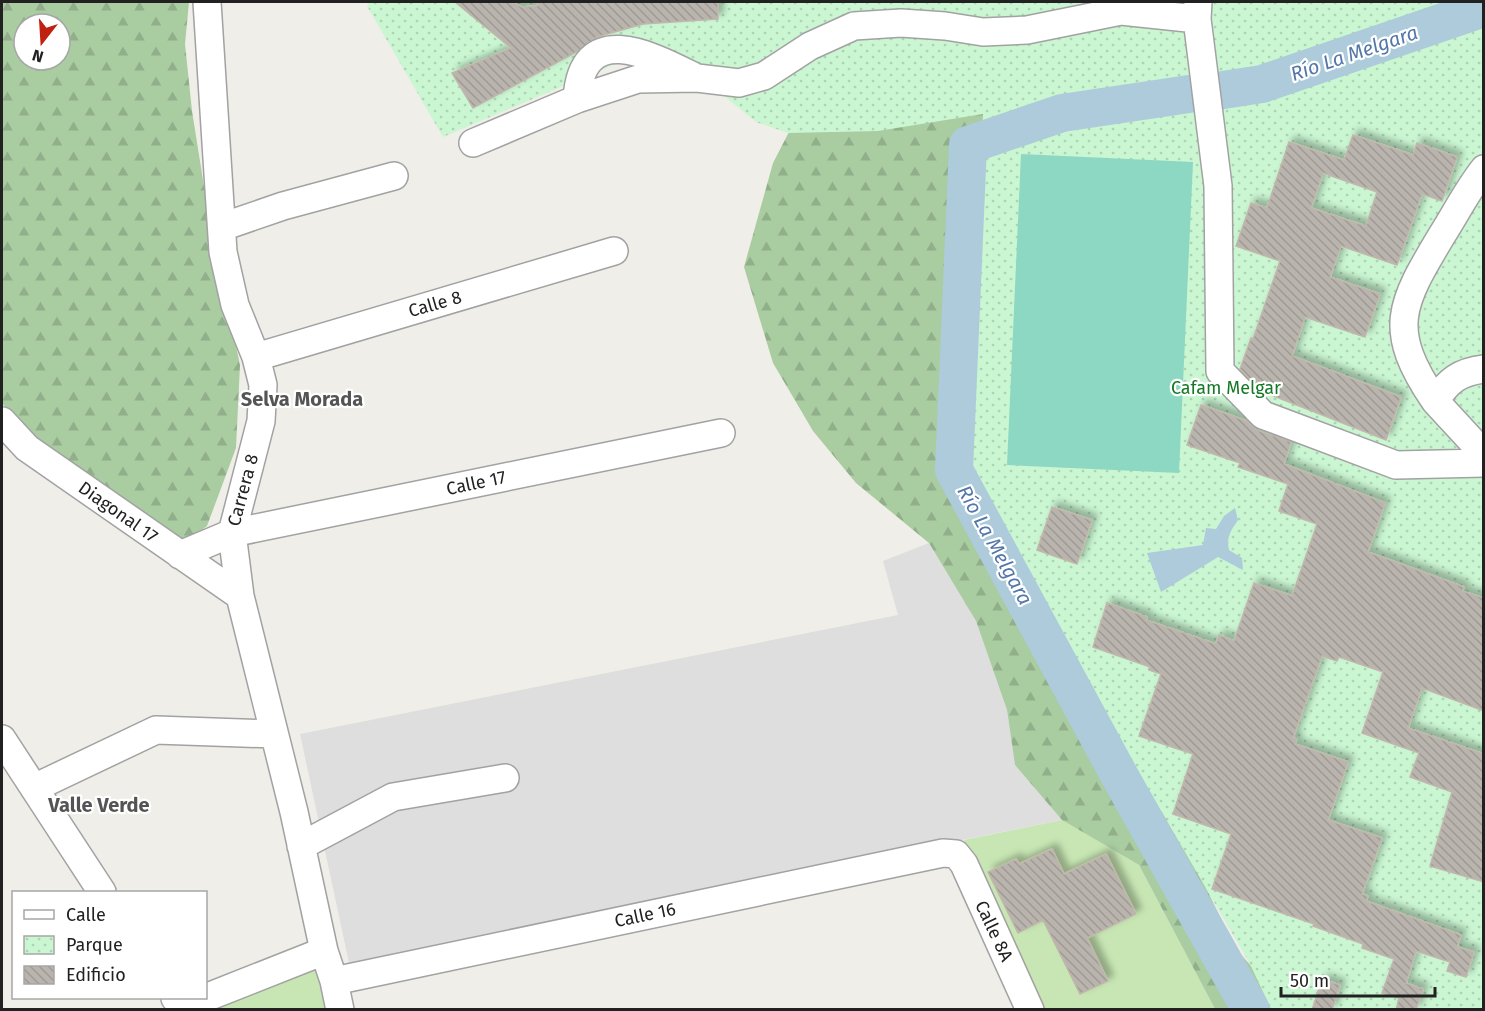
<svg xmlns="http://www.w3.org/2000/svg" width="1485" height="1011" font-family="'Fira Sans',sans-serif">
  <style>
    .residential { fill: #dfdede }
    .grass { fill: #c7e6b3 }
    .forest { fill: url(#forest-firs); fill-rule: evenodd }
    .park { fill: url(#park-dots) }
    .pitch { fill: #8dd8c2 }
    .water { fill: #adcbda }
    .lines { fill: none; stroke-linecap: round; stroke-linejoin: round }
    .river { stroke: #adcbda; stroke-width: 38 }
    .building { fill: url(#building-back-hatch); stroke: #c1b7ac; stroke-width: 1.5; fill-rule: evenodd; filter: url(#shadow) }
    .minor-casing { stroke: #a2a2a2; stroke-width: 30 }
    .minor { stroke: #fff; stroke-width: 27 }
    .labels { text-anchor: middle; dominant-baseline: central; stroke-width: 4.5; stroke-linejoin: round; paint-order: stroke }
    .street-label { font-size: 18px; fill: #212121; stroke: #fff }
    .park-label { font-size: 18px; fill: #157827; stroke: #fff }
    .water-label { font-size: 20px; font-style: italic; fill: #5477a9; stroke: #fff }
    .neighbourhood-label { font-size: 20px; font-weight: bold; fill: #545454; stroke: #fff }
  </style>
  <defs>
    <pattern id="forest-firs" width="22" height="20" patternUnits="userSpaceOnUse" patternTransform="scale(1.5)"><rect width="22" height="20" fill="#a9cca1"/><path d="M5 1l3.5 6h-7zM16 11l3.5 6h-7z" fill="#91af8a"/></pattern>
    <pattern id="park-dots" width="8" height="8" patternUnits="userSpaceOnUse" patternTransform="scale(1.5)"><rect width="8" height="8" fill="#caf6d2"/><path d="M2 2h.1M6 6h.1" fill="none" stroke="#add3b4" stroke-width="1.8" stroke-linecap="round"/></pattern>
    <pattern id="building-back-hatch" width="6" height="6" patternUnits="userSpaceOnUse" patternTransform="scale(1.5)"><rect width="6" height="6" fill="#bab4ae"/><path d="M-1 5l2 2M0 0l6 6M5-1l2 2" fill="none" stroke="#a09a95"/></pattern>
    <filter id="shadow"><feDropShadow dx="5.5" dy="-5.5" stdDeviation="3" flood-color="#0004"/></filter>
  </defs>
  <rect width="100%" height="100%" fill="#f0eee8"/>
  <!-- residential -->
  <path class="residential" d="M929,543L976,621L1007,710L1015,765L1062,820L349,963L300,734L898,615L883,561Z"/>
  <!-- grass -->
  <path class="grass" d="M1062,820L1139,865L1215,1009H1044L964,840Z
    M320,964L330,1010H202Z"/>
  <!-- forest -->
  <path class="forest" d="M2,2H189L185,44L192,111L210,224L240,365L236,448L207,526L183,544C120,502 49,464 2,403ZM24,24H60V60H24Z
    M1000,71L1170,813L1235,948L1290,1009H1215L1139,865L1062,820L1015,765L1007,710L976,621L929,543L856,483L813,431L773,363L744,267L773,163L804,103Z"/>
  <!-- park -->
  <path class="park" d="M369,2H1483V1009H1271L1250,964L1096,699L964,463L983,114L878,131L788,133L756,122L695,72L634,56L443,137L367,6Z"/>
  <!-- pitch -->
  <path class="pitch" d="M1021,154L1193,162L1179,473L1007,465Z"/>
  <!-- water -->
  <path class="water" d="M1235,508L1238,520C1231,530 1226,537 1229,550L1242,558L1243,570L1218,557L1161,592L1147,553L1203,545L1206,528L1216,529L1224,516Z"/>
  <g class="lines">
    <!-- river -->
    <path class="river" d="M1223,90L1262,84L1484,8
      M1189,94L1062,113L968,145L954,470L1118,773L1251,1010"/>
  </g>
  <!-- building -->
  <path class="building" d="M455,2H511L522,7L537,6L539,2H718V19L643,24L597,37L578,51L473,108L452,73L511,48Z
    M1353,135L1413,155L1417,143L1457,157L1442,201L1422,194L1397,265L1341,246L1330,277L1380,294L1365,337L1305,317L1292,356L1401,397L1386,440L1261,391L1240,369L1251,338L1253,339L1280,261L1236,246L1251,203L1267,208L1289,142L1344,160ZM1323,173L1377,192L1366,226L1311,208Z
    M1201,405L1247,421L1257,430L1291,442L1284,464L1385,503L1368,552L1464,587L1462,591L1484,598V711L1422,688L1408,728L1484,754V882L1430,866L1452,792L1410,777L1419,753L1362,733L1383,672L1339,657L1337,661L1322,656L1293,738L1297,739L1295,744L1348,762L1328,820L1382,838L1362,894L1368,896L1366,901L1461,935L1457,947L1474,952L1466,977L1447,971L1450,962L1416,951L1406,983L1423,989L1416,1010H1396L1399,998L1382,993L1394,959L1362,948L1363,944L1313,926L1314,924L1212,889L1231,834L1173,814L1193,754L1139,736L1161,674L1149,670L1150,667L1093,647L1107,603L1147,617L1146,620L1216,644L1219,635L1234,641L1254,583L1292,596L1317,524L1279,511L1288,484L1238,467L1240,463L1187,445Z
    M1052,507L1092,520L1077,564L1037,550Z
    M1052,849L1064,874L1106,854L1136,914L1087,938L1108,981L1080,994L1043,920L1018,933L988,872L1016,859L1019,864Z
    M1322,979L1340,985L1332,1010H1312Z"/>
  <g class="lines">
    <!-- minor casing -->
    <g class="minor-casing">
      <path id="minor" d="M207,2L223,252L235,305L256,357L263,385L261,421L232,533L240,596L294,812L324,951L334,981L340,1010
        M1198,2L1197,19L1218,186L1220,371L1263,415L1396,465L1484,463
        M577,99C582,20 649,54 693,76
        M473,143L577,99L638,79L697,78L739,83L764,76L810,46L854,26L901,23L945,26L983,32L1027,30L1121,11L1197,19
        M1484,169C1468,189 1456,213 1442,235C1400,305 1386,329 1435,401C1448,381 1459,372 1484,369
        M222,227L283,206L394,176
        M256,357L614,251
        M1435,401L1484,454
        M2,421L27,448L240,596
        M180,555L232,533L721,433
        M2,739L102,892
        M34,788L156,730L274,734
        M301,846L393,797L505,778
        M334,981L943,853L956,854L964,864L1030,1010
        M175,998L181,1002L200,1000L324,951"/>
    </g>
    <!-- minor -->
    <use href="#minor" class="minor"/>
  </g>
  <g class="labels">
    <!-- street labels -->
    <g class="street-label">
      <text transform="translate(435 304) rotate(-16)">Calle 8</text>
      <text transform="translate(476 483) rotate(-12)">Calle 17</text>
      <text transform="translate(243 490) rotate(-75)">Carrera 8</text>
      <text transform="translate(118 512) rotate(35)">Diagonal 17</text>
      <text transform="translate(645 915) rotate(-12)">Calle 16</text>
      <text transform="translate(994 931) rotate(65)">Calle 8A</text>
    </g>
    <!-- park labels -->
    <g class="park-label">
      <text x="1226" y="388">Cafam Melgar</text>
    </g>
    <!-- water labels -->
    <g class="water-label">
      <text transform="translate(1354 53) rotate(-19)">Río La Melgara</text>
      <text transform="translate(995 545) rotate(61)">Río La Melgara</text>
    </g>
    <!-- neighbourhood labels -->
    <g class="neighbourhood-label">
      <text x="302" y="399">Selva Morada</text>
      <text x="99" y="805">Valle Verde</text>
    </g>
  </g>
  <!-- border -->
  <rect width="1485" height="1011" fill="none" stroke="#212121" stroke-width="6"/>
  <!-- legend -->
  <rect x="12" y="891" width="195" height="108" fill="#ffffff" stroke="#a6a6a6" stroke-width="1.5"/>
  <rect x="24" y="910" width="30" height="9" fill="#ffffff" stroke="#a6a6a6" stroke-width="1.5"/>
  <text x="66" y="921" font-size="18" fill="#212121">Calle</text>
  <rect x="24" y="936" width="30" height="18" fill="url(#park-dots)" stroke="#a6a6a6" stroke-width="1.5"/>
  <text x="66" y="951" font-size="18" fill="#212121">Parque</text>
  <rect x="24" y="966" width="30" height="18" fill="url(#building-back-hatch)" stroke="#a6a6a6" stroke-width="1.5"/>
  <text x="66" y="981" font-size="18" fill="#212121">Edificio</text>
  <!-- north arrow -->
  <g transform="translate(42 42) rotate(197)"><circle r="28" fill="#ffffff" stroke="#a6a6a6" stroke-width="1.5"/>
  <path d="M0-4.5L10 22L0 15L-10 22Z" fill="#c12111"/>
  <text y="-9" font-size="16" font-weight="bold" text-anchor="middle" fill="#212121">N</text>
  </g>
  <!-- scale -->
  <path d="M1281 987v9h154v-9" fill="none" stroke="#212121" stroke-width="3"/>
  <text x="1290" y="987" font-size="18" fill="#212121" stroke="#ffffff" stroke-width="4.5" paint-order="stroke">50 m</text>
</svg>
